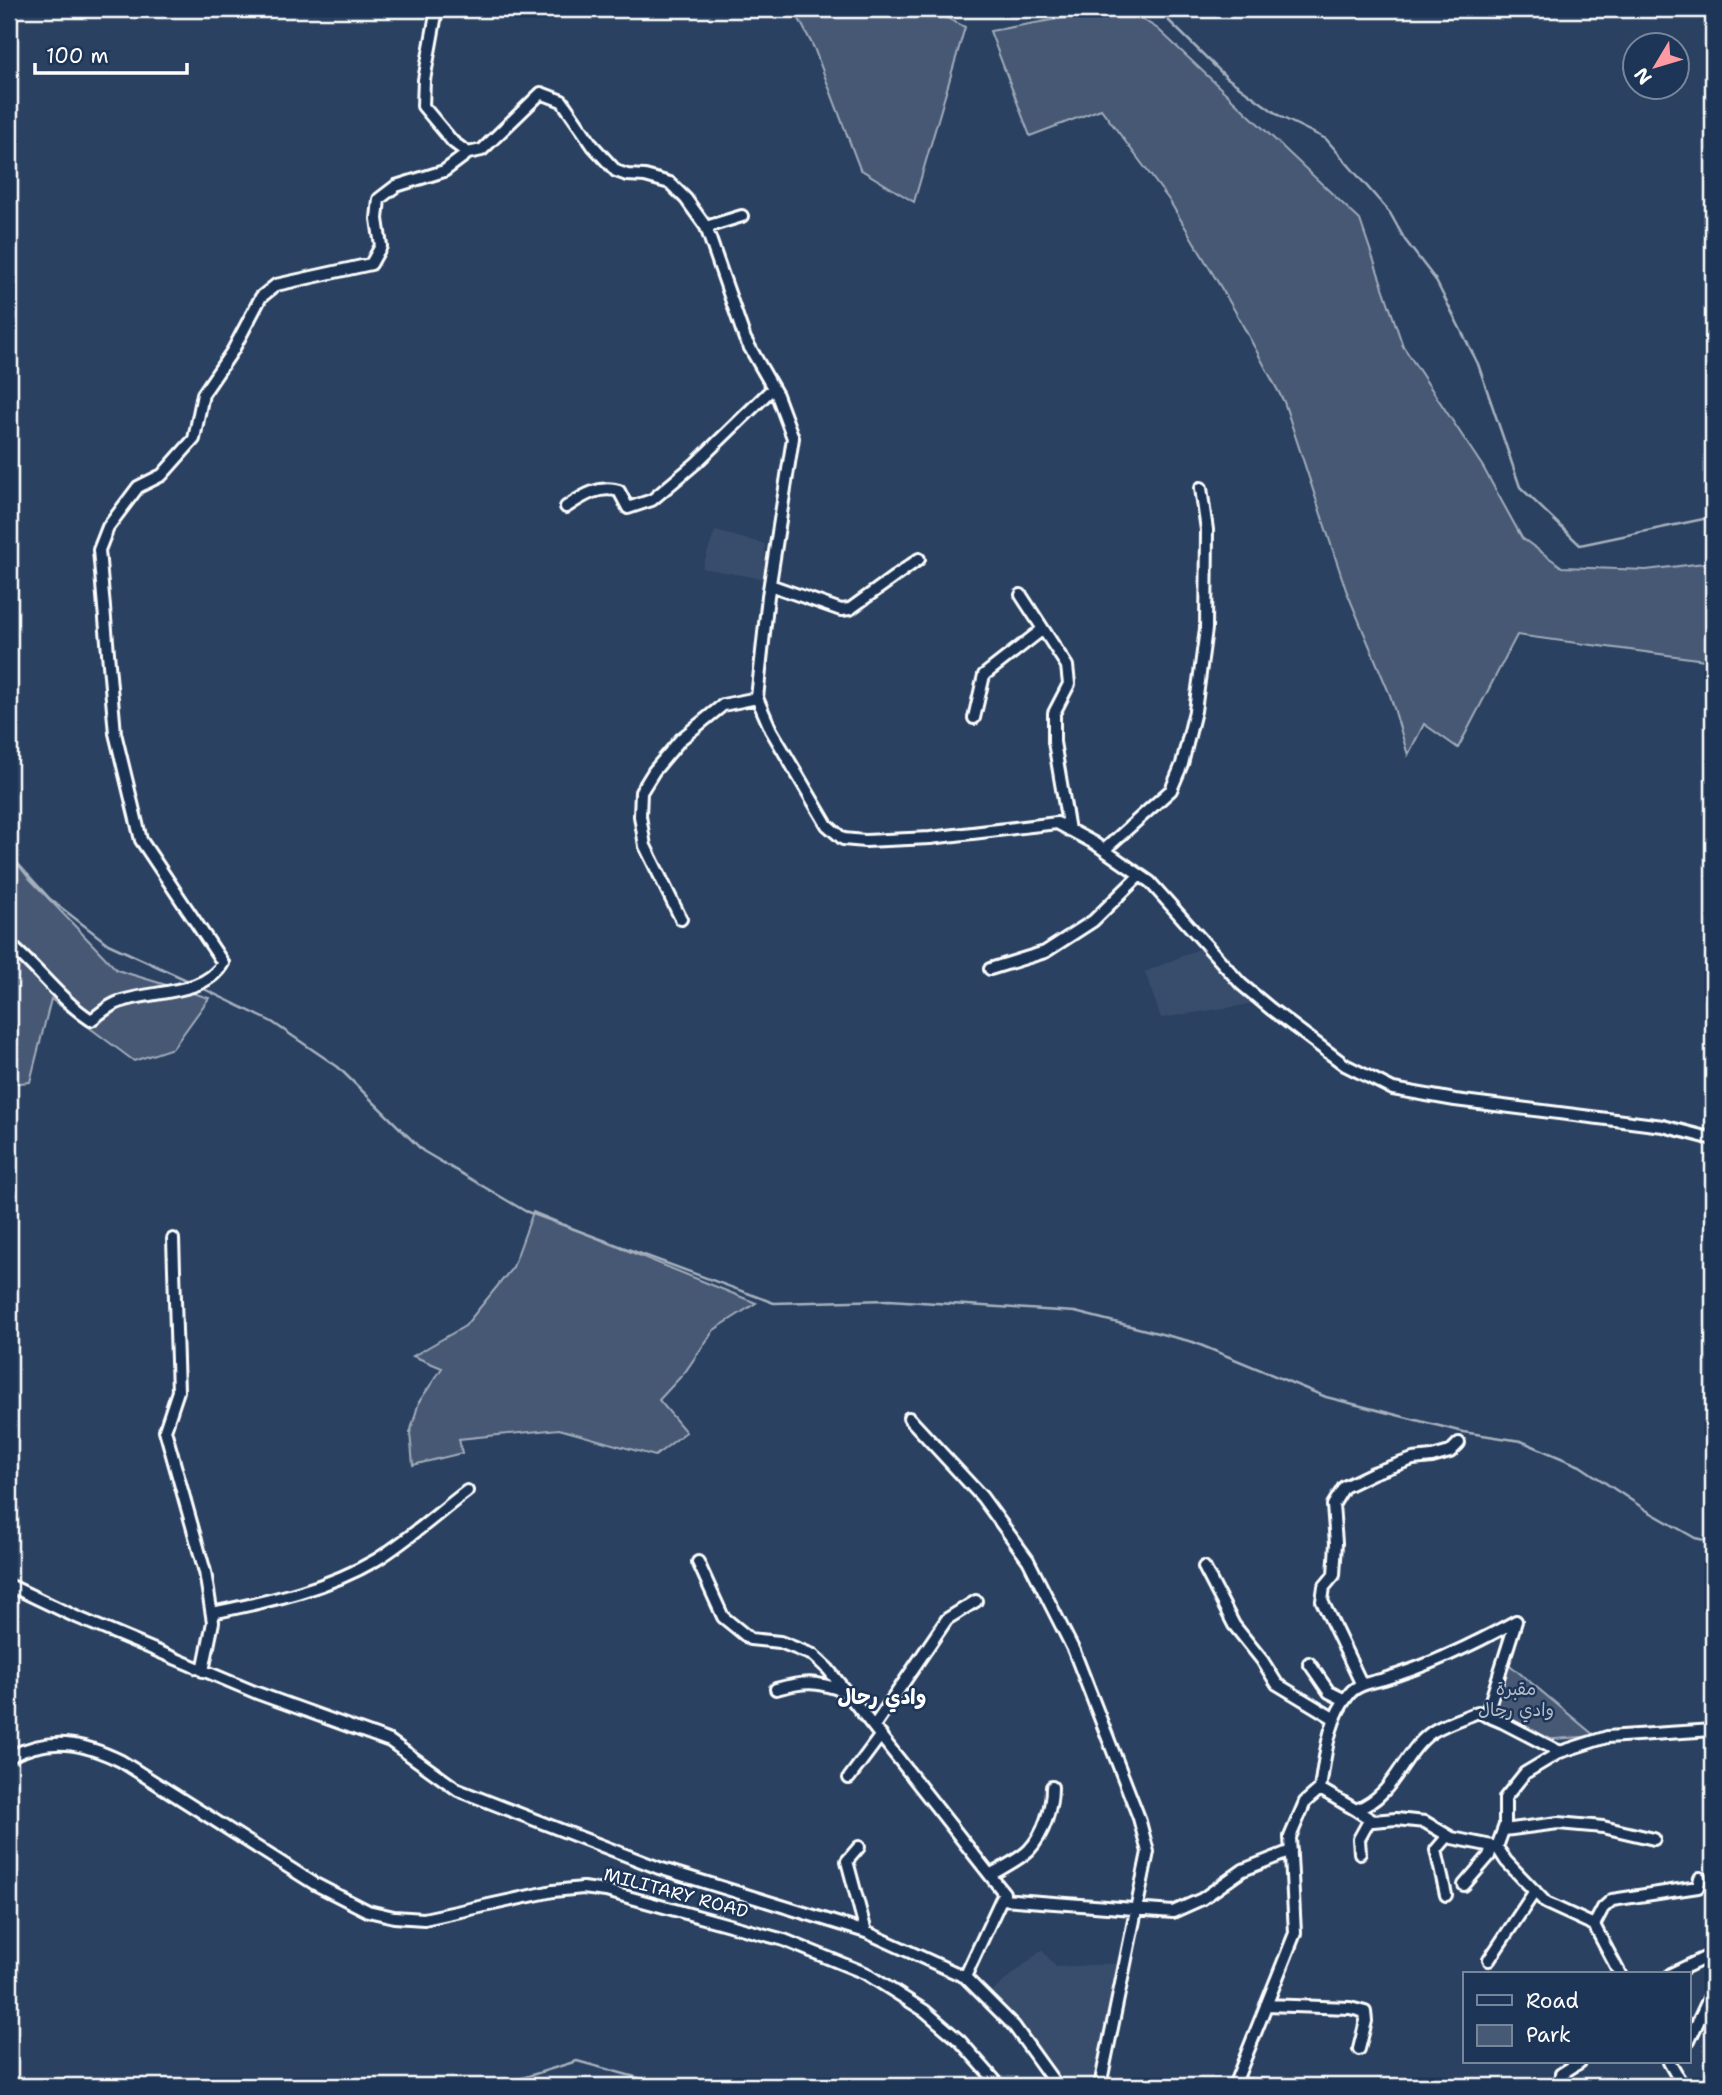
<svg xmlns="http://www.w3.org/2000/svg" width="1722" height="2095" font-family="'Shantell Sans','Playpen Sans Arabic',sans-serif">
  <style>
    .built { fill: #394e6c }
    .green { fill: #465975; stroke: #a2acba; stroke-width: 2 }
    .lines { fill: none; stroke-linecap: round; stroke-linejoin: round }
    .stream { stroke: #a7b1be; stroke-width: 2.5 }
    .minor-casing { stroke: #fff; stroke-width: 16 }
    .minor { stroke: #1d3557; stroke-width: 10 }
    .labels { text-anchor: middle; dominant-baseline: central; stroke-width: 5; stroke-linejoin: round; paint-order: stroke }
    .park-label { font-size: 18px; fill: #b5bdc8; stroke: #1d3557 }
    .street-label { font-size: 18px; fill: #fff; stroke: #1d3557 }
    .quarter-label { font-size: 21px; font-weight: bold; fill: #fff; stroke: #1d3557 }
  </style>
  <rect width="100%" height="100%" fill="#2a4161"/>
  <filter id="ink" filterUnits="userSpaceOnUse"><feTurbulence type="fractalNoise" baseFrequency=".0143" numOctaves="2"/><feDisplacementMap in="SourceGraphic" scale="14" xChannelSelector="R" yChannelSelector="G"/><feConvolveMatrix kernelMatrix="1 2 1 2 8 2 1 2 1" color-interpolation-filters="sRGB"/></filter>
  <g filter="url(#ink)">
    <!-- built -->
    <path class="built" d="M715,531L765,544L764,579L702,568Z
      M1201,948L1229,975L1251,1004L1161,1018L1145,972Z
      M1042,1950L1056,1967L1126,1963L1096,2076L1083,2086H1057L988,1995Z"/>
    <!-- green -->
    <path class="green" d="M794,9H935L937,13L965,27L914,202L860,169L814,48Z
      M1114,9H1126L1158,29L1360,220L1403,346L1483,467L1522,538L1562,567L1646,570L1713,562V661L1517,635L1458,748L1424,724L1408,755L1390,695L1346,590L1284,402L1235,311L1169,200L1101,109L1030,136L990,31Z
      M9,853L28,877L117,970L209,998L173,1048L134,1061L51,999L30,1082L9,1084Z
      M533,1212L756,1303L714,1330L685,1372L659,1400L686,1432L655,1456L559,1429L459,1439L462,1453L413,1465L410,1433L419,1402L442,1368L413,1356L465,1326L513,1267Z
      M1505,1661L1595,1736L1542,1740L1487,1710Z"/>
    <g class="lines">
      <!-- stream -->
      <path class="stream" d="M1157,9L1226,77L1281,117L1326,139L1390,213L1405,240L1435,279L1478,364L1520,487L1580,545L1713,517
        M9,854L50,899L108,944L191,982
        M200,987L272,1022L338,1067L423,1151L525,1211L774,1303L889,1300L1075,1312L1193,1342L1326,1397L1463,1432L1521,1441L1580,1466L1646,1510L1695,1538L1713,1542
        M496,2086L577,2061L668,2086"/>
      <!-- minor casing -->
      <g class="minor-casing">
        <path id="minor" d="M437,9L424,80L423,106L453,142L468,153L482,150L541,93L562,101L593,146L616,171L627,175L645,176L670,183L686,199L706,227L745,339L777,395L793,438L768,596L757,698L771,730L827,825L843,839L865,841L930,838L1057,823L1094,843L1150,882L1241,984L1271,1009L1345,1065L1393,1089L1455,1100L1663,1126L1713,1139
          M706,227L742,216
          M566,507C583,496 599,485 619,491L628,508L652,500L696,463L773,388
          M770,585L841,610L850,609L919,559
          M1021,595L1067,666L1069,684L1054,713V742L1069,830
          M974,718L984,675L1043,629
          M1104,850L1171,790L1182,764L1195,711L1206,629L1207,530L1201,488
          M681,919L645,846L640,816L641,792L654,771L681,739L723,705L757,698
          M9,944C38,968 60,1000 91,1020C100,1014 109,1005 119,1002C151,990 205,996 223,963L141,840L115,733L99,550L108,527L138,487L162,475L194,439L203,394L233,350L261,297L276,285L371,264L381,246L377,219L379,199L396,186L444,171L468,153
          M990,969L1045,952L1093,921L1140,875
          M9,1028V1036
          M173,1239L178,1391L165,1430L205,1572L213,1622L203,1671
          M909,1418L982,1497L1028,1560L1074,1651L1139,1818L1148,1852L1100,2086
          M698,1562L723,1617L750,1639L780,1642L813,1655L828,1669L1004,1893L965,1977
          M1204,1567L1234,1625L1262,1660L1277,1684L1335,1719
          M9,1585L74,1616L257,1693L390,1741L458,1790L659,1868L866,1932L965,1977L1014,2026L1057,2086
          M212,1613C269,1601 325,1590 376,1560C407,1541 438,1513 467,1491
          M1309,1663L1329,1692L1345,1700
          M1362,1685L1322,1601L1324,1587L1334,1575L1336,1543L1333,1505L1344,1487L1373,1473L1413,1459L1432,1457L1450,1452L1459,1443
          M776,1689C805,1681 816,1681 844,1691
          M1486,1716L1516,1621
          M874,1726L947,1619L976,1601
          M1560,1752L1525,1773L1505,1798V1825L1497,1847L1506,1861L1546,1903L1594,1925L1620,1974
          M9,1757C50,1736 82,1742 121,1761L315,1884L368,1911L394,1917L424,1919L553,1891L583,1888L606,1891L784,1940L865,1973L925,2011L960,2041L1000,2086
          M849,1778L881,1735
          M1320,1789C1325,1757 1328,1718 1350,1693C1357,1684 1373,1682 1384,1679C1431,1665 1473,1645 1516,1621
          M1356,1810L1373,1821L1396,1819L1425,1822L1452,1838L1497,1847
          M1504,1830L1558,1823L1603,1827L1654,1839
          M859,1847L847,1861L866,1932
          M1360,1853L1359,1839L1370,1819
          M990,1875C1002,1868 1019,1860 1029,1850C1044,1834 1052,1808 1052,1787
          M1464,1885L1489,1856L1492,1846
          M1446,1895L1436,1850L1448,1836
          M1002,1899L1173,1912L1202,1899L1243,1870L1291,1851
          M1594,1925L1603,1908L1612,1900L1698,1887L1700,1878
          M1489,1960L1535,1891
          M1671,1974L1713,1954
          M1266,2005L1350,2008L1365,2012L1366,2021L1359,2049
          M1689,2041L1713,1990
          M1669,2062L1683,2086
          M1235,2084L1261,2086
          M1234,2086L1295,1933L1290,1837L1305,1802L1320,1789L1356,1810C1396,1795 1401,1754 1432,1732C1446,1723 1463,1718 1478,1712L1502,1722L1560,1752L1607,1737L1713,1730
          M1562,2086L1561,2074L1580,2062"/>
      </g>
      <!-- minor -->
      <use href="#minor" class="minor"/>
    </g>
  </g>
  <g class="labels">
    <!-- park labels -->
    <g class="park-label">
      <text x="1516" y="1689">مقبرة<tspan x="1516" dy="21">وادي رحال</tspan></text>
    </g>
    <!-- street labels -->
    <g class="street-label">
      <text transform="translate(676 1893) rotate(15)">MILITARY ROAD</text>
    </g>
    <!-- quarter labels -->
    <g class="quarter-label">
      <text x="882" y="1697">وادي رحال</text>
    </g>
  </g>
  <!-- margin -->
  <rect width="1722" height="2095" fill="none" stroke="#1d3557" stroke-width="35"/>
  <rect x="18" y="18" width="1687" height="2060" fill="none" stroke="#fff" stroke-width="2.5" filter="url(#ink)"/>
  <!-- legend -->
  <rect x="1463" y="1972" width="228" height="91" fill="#1d3557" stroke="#77869a" stroke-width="2"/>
  <rect x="1477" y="1995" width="35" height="10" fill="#1d3557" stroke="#77869a" stroke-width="2"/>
  <text x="1526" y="2008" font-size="21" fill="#ffffff">Road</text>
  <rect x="1477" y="2025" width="35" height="21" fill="#465975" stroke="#77869a" stroke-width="2"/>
  <text x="1526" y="2042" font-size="21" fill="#ffffff">Park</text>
  <!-- north arrow -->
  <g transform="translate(1656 66) rotate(232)"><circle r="33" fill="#1d3557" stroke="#77869a" stroke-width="2"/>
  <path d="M0-5L12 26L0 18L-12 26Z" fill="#ff9aa2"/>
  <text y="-10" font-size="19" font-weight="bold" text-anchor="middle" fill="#ffffff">N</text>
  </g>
  <!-- scale -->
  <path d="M35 63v10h152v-10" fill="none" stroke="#ffffff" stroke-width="3.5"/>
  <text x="46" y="63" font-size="21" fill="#ffffff" stroke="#1d3557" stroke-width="5" paint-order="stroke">100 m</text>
</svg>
